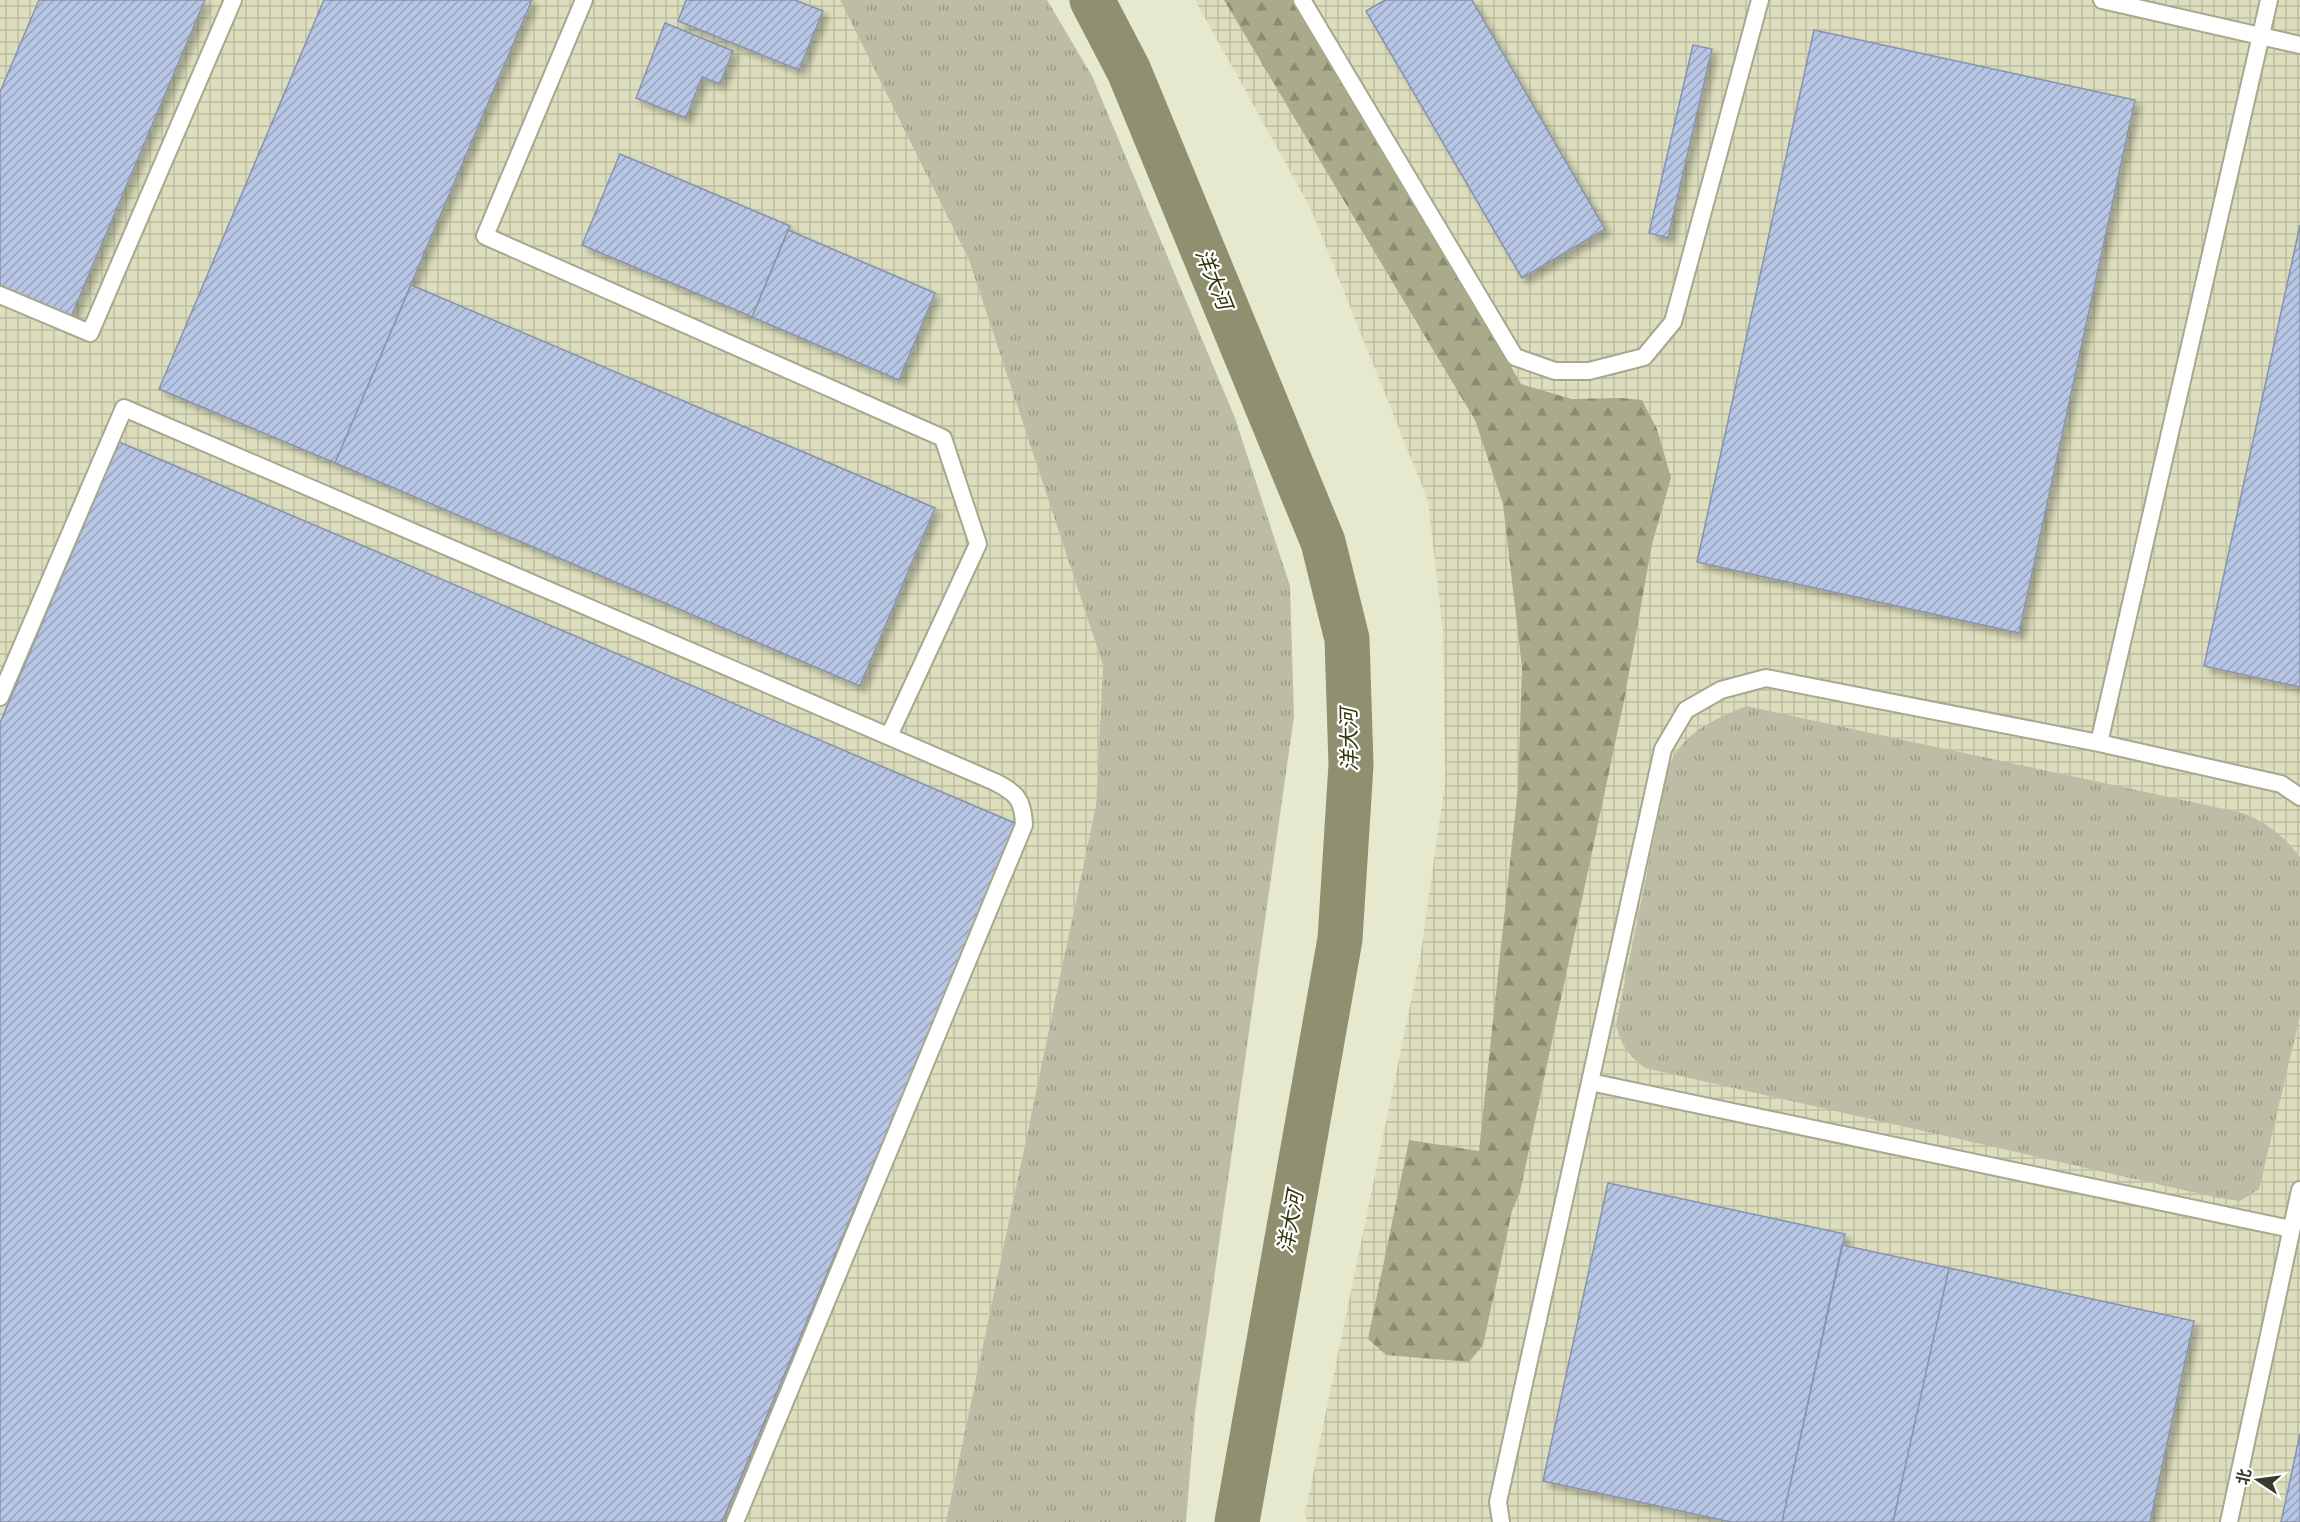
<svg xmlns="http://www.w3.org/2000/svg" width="2300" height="1522" font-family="'Archivo Narrow','Noto Sans SC',sans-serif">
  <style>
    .industrial { fill: url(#industrial-grid) }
    .grass { fill: url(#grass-tufts) }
    .forest { fill: url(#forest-firs) }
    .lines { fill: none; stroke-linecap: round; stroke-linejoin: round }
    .canal { stroke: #8e9070; stroke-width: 45 }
    .building { fill: url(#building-hatch); stroke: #8893a9; stroke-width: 1.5; filter: url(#shadow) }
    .service-casing { stroke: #a7a88f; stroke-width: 20 }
    .service { stroke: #fff; stroke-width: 16 }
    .labels { text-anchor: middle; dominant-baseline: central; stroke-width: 4.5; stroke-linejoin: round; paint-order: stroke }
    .water-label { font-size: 21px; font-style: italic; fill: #333409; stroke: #fff }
  </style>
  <defs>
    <pattern id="industrial-grid" width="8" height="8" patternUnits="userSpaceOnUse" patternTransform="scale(1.5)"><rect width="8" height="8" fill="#dcdebd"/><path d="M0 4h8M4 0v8" fill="none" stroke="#bebfa3"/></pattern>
    <pattern id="grass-tufts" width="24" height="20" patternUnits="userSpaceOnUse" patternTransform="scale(1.5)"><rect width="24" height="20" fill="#bcbda4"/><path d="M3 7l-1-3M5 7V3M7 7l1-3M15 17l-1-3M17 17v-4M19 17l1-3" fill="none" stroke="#9a9b86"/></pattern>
    <pattern id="forest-firs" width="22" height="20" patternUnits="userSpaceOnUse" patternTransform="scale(1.5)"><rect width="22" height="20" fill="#a9ab8a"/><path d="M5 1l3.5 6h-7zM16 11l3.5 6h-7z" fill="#8b8c71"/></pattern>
    <pattern id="building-hatch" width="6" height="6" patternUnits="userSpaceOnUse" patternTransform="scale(1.5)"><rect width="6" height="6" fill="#b8c6e5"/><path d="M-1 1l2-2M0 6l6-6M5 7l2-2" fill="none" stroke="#97a2ba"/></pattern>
    <filter id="shadow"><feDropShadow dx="5.5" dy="5.5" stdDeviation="3" flood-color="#0004"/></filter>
  </defs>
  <rect width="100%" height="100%" fill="#e7e9cf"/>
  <!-- industrial -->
  <path class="industrial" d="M0,0H840L969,260L1103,665L1096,805L946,1522H0Z
    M1195,0H2300V1522H1307L1305,1513L1420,958L1445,783L1443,633L1428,501L1310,207Z"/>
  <!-- grass -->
  <path class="grass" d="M840,0H1047L1092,76L1235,418L1290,586L1294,716L1195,1412L1186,1522H946L1096,805L1103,665L969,260Z
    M1746,706L2243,813C2266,822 2285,837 2300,857V1016L2259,1189L2240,1201L2219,1198L1645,1068C1628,1055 1621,1045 1616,1025L1668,769C1681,733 1713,720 1746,706Z"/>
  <!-- forest -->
  <path class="forest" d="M1224,0H1304L1521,384L1572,399L1620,398L1642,400L1657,429L1671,478L1652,544L1624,701L1520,1192L1512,1211L1483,1345L1469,1362L1386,1355L1368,1339L1409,1140L1479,1151L1518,788L1522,667L1503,504L1475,420Z"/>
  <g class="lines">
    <!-- canal -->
    <path class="canal" d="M1092,0L1129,71L1323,542L1347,639L1351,765L1340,939L1237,1522"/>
  </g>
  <!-- building -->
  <path class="building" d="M39,0H205L71,317L0,287V92Z
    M324,0H532L335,463L159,389Z
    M686,0H795L823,11L799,70L678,21Z
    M1385,0H1472L1605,229L1522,278L1366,11Z
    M665,23L733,51L720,84L702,77L686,118L636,98Z
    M1814,30L2135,100L2019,633L1697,562Z
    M1693,45L1712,49L1668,238L1649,233Z
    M620,154L790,226L752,317L582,245Z
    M2300,225V687L2204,666Z
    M788,230L935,293L899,380L752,317Z
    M411,285L935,508L860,686L335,463Z
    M119,442L1017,824L722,1522H0V723Z
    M1608,1183L1845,1234L1782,1522H1731L1543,1481Z
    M1842,1245L1949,1268L1893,1522H1782Z
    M1949,1268L2194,1321L2150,1522H1893Z
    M2300,1434V1522H2281Z"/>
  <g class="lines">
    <!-- service casing -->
    <g class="service-casing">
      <path id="service" d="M584,0L485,236L943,438L978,544L889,736
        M1302,0L1515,357L1555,371H1589L1644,357L1673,322L1760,0
        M2102,0L2300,45
        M0,295L90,333L233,0
        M0,697L124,408L995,782C1017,793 1023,800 1024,825L735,1522
        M2099,743L2269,0
        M1590,1082L2291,1229
        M1501,1522L1498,1502L1663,749L1686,710L1721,690L1766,678L2099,743L2281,784L2300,797
        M2229,1522L2300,1190"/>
    </g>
    <!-- service -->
    <use href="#service" class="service"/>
  </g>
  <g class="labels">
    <!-- water labels -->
    <g class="water-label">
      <text transform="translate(1214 279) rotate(68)">洋大河</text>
      <text transform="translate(1349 740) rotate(-91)">洋大河</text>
      <text transform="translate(1290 1222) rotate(-80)">洋大河</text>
    </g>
  </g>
  <!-- north arrow -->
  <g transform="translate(2258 1480) rotate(283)" stroke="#ffffff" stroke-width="4.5" paint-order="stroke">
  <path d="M0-4.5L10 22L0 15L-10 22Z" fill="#38392f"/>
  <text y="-9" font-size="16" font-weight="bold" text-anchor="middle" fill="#38392f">北</text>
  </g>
</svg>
